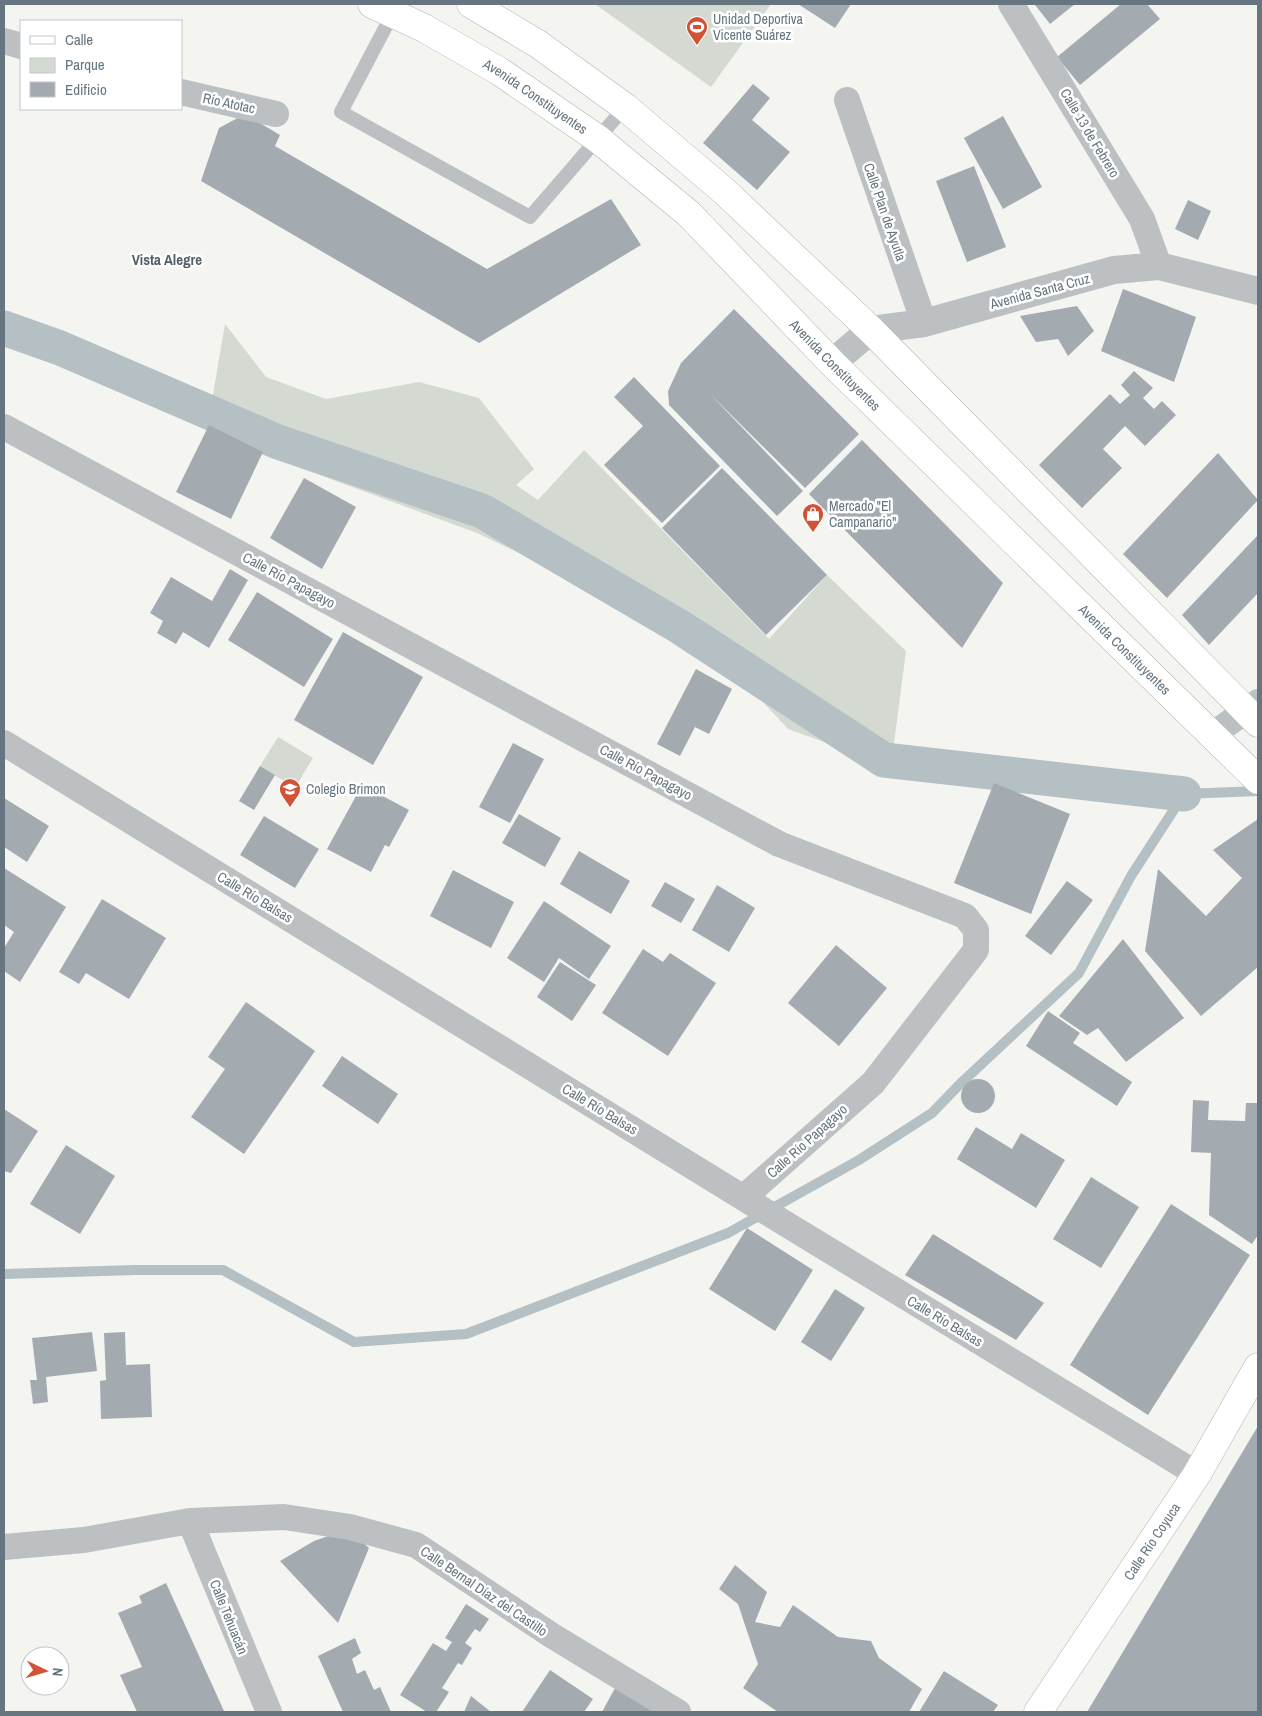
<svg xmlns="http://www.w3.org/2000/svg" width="1262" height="1716" font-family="'Archivo Narrow',sans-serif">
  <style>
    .green { fill: #d4d9d1 }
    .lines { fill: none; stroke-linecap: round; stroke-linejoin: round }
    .stream { stroke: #b4c0c3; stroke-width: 10 }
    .canal { stroke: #b4c0c3; stroke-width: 35 }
    .building { fill: #a4abb0 }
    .primary-casing { stroke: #b0b4b7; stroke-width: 29 }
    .service { stroke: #bcc0c3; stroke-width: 14 }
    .minor { stroke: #bcc0c3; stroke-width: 26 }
    .tertiary { stroke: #bcc0c3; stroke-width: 28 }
    .primary { stroke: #fff; stroke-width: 28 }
    .labels { text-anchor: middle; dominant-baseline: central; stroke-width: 5; stroke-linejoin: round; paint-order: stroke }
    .poi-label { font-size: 14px; fill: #66757f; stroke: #fff; text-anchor: start }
    .street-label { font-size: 14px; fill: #66757f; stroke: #fff }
    .neighbourhood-label { font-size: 15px; font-weight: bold; fill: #535e65; stroke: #fff }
  </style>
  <rect width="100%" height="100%" fill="#f4f4f1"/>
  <!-- green -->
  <path class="green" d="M595,4H771L711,87Z
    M225,324L266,377L326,399L419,382L479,398L534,469L516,485L538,500L584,450L769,639L827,575L906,651L891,766L788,729L748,686L637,609L477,533L287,463L211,406Z
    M278,737L313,758L295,788L260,766Z"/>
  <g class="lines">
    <!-- stream -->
    <path class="stream" d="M4,1274L136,1270H223L354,1342L466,1334L728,1233L859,1160L932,1113L960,1084L1079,973L1131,876L1184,794L1258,791"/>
    <!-- canal -->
    <path class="canal" d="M4,328L60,348L278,442L482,511L680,627L884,760L1184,794"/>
  </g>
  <!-- building -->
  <path class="building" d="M798,4H851L835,28Z
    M1036,4H1075L1050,24L1035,5Z
    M1121,4H1147L1160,19L1080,85L1057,57Z
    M753,84L770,98L752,120L790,152L757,190L703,143Z
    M245,114L280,135L275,146L487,269L611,199L641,245L479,343L201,181L219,128Z
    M1003,116L1042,187L1003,209L964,138Z
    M974,166L1006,247L967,262L936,181Z
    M1188,200L1211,211L1198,240L1175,229Z
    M1123,289L1196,317L1174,382L1101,351Z
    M1077,306L1094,331L1068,356L1058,339L1036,342L1020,316Z
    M734,309L859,434L805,488L710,394L803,491L777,516L669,405L668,391L681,363Z
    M1134,371L1153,388L1143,398L1154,409L1162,401L1176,415L1145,446L1125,426L1103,449L1122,468L1082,508L1039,465L1110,394L1120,404L1130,395L1121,385Z
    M634,377L720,466L662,523L604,465L643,426L614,397Z
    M209,425L263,452L231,519L176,492Z
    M862,440L1003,583L962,648L809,494Z
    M1218,453L1258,500L1167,598L1123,554Z
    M722,468L827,575L766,635L662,528Z
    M304,478L356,507L322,569L270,538Z
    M1258,535V593L1209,645L1182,615Z
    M230,569L248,580L209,648L183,632L176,644L157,633L163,621L150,613L171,577L212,601Z
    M257,592L333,639L304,687L228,640Z
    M343,632L423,677L373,765L294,720Z
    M696,669L732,689L709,734L695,727L680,756L657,744Z
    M513,743L544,759L510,823L479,807Z
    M260,766L275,775L254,810L239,801Z
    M994,783L1070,814L1031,914L954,883Z
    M362,785L409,810L389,847L385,845L371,872L327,849Z
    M4,798L49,826L27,862L4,847Z
    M519,814L561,838L545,867L502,843Z
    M264,816L319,849L295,888L240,855Z
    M1258,819V967L1201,1016L1145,951L1158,869L1206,916L1242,878L1213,850Z
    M579,851L630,881L611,914L560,884Z
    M4,868L66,907L20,982L4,971V948L14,932L4,925Z
    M453,870L514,902L491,948L430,916Z
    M1067,881L1093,900L1051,955L1025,936Z
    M665,882L695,899L681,923L651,906Z
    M717,885L755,908L729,952L692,930Z
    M102,899L166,938L129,999L86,973L79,984L59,972Z
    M544,901L611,946L589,979L559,958L544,982L507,958Z
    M1123,939L1184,1018L1126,1062L1098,1028L1087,1035L1059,1016Z
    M836,945L887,988L839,1046L788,1003Z
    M643,949L663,962L670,953L716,983L668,1056L602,1013Z
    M560,962L596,985L572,1021L537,997Z
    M246,1002L315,1051L244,1154L191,1117L225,1069L208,1057Z
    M1048,1011L1080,1033L1073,1043L1132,1082L1117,1106L1026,1046Z
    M342,1056L398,1094L378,1124L322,1086Z
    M961 1096a17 17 0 1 1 34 0a17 17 0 1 1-34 0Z
    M1193,1100L1209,1101L1208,1120L1245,1121L1246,1103H1258V1235L1252,1244L1209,1215L1211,1153L1191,1152Z
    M4,1109L38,1131L11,1173L4,1171Z
    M976,1127L1012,1149L1021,1133L1065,1160L1036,1208L957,1159Z
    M66,1145L115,1176L80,1234L30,1204Z
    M1091,1177L1139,1207L1101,1268L1053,1239Z
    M1171,1204L1250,1255L1148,1415L1070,1365Z
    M747,1228L813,1270L775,1331L709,1289Z
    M933,1234L1044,1303L1016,1340L905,1275Z
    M835,1289L865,1308L831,1361L801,1342Z
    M92,1332L97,1371L46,1377L48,1402L33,1404L30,1380H37L32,1338Z
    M125,1332L126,1365L150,1364L152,1417L101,1419L100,1381L106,1380L104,1333Z
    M1258,1426V1712H1087Z
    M334,1534L354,1535L369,1548L338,1623L280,1561L314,1541Z
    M735,1565L767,1592L755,1622L780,1627L793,1605L838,1637L871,1641L879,1658L922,1689L909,1712H778L743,1688L758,1664L738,1604L719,1589Z
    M166,1583L224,1711L222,1712H137L120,1675L142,1667L118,1613L142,1603L139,1596Z
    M466,1604L489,1619L480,1632L475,1629L465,1643L472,1648L462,1665L458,1663L442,1688L449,1692L436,1712H427L400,1695L433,1643L446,1651L452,1642L445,1638Z
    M355,1638L361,1653L352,1659L357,1674L365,1670L374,1690L380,1687L391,1712H343L318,1656Z
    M550,1670L593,1699L584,1712H522Z
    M944,1671L998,1705L993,1712H919Z
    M615,1688L654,1708L653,1712H602Z
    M471,1696L491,1712H464Z"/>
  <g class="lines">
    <!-- primary casing -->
    <g class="primary-casing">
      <g id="primary">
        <path id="s1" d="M372,4L424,28L499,71L598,139L689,214L832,363L1258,780"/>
        <path d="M471,4L538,44L625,107L724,191L871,330L1258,723"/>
        <path id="s2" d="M1038,1712L1197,1474L1258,1367"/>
      </g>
    </g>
    <!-- service -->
    <path class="service" d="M395,9L341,112L530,217L625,107"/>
    <!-- minor -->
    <path class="minor" d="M1011,4L1142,219L1159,266
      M4,41L21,46
      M181,92L276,114
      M847,100L924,323
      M4,427L779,844L965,916L976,930V950L873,1083L744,1197
      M1212,735L1258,702
      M4,743L763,1210L1197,1474
      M190,1521L269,1712
      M4,1547L84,1540L190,1521L284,1517L350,1527L416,1545L551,1635L678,1712"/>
    <!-- tertiary -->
    <path class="tertiary" d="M832,363L871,330L924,323L1114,270L1159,266L1258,291"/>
    <!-- primary -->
    <use href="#primary" class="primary"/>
  </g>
  <!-- icons -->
  <defs>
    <g id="stadium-pin" transform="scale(1.125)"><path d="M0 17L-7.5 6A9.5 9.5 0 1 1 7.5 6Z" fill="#d15234" stroke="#fff"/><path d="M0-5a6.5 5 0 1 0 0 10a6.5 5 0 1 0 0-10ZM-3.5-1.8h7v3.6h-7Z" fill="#fff"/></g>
    <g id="shop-pin" transform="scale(1.125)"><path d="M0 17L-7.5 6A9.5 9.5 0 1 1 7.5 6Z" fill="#d15234" stroke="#fff"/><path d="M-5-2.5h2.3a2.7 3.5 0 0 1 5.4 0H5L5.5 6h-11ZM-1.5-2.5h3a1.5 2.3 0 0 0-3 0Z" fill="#fff"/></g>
    <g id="school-pin" transform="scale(1.125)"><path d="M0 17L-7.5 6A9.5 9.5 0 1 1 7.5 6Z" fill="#d15234" stroke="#fff"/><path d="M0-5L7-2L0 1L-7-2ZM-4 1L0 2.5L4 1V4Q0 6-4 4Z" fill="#fff"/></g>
  </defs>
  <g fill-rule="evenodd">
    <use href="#stadium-pin" x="697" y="27"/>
    <use href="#shop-pin" x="813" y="514"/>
    <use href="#school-pin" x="290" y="789"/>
  </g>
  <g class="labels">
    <!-- poi labels -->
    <g class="poi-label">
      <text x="713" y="19">Unidad Deportiva<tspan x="713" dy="16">Vicente Suárez</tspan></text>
      <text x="829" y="506">Mercado "El<tspan x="829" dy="16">Campanario"</tspan></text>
      <text x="306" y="789">Colegio Brimon</text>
    </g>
    <!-- street labels -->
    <g class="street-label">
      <text stroke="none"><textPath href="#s1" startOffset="188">Avenida Constituyentes</textPath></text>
      <text transform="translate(229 103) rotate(12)">Río Atotac</text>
      <text transform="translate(1090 133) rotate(59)">Calle 13 de Febrero</text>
      <text transform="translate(885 212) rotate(71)">Calle Plan de Ayutla</text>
      <text transform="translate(1040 291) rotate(-15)">Avenida Santa Cruz</text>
      <text stroke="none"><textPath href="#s1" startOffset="592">Avenida Constituyentes</textPath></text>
      <text transform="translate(289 580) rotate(28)">Calle Río Papagayo</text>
      <text stroke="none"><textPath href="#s1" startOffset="998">Avenida Constituyentes</textPath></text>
      <text transform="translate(646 772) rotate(28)">Calle Río Papagayo</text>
      <text transform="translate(255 897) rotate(31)">Calle Río Balsas</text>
      <text transform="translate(600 1109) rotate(31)">Calle Río Balsas</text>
      <text transform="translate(807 1141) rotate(-42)">Calle Río Papagayo</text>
      <text transform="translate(945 1321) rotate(31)">Calle Río Balsas</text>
      <text stroke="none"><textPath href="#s2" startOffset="205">Calle Río Coyuca</textPath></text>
      <text transform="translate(484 1591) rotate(34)">Calle Bernal Díaz del Castillo</text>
      <text transform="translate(229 1617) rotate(68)">Calle Tehuacán</text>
    </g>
    <!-- neighbourhood labels -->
    <g class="neighbourhood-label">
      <text x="167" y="259">Vista Alegre</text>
    </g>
  </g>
  <!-- border -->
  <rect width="1262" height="1716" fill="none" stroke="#66757f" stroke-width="10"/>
  <!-- legend -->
  <rect x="20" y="20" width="162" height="90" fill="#ffffff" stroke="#c2c8cc"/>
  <rect x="30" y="36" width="25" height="8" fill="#ffffff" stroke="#c2c8cc"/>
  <text x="65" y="45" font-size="15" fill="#66757f">Calle</text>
  <rect x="30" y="58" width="25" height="15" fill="#d4d9d1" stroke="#c2c8cc"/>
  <text x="65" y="70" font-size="15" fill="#66757f">Parque</text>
  <rect x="30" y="82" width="25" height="15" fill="#a4abb0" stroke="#c2c8cc"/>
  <text x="65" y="95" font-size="15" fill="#66757f">Edificio</text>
  <!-- north arrow -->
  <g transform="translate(45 1671) rotate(95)"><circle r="24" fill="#ffffff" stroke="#c2c8cc"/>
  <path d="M0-4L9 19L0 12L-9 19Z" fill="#d15234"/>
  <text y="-8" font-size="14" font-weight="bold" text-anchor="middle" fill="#66757f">N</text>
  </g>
</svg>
